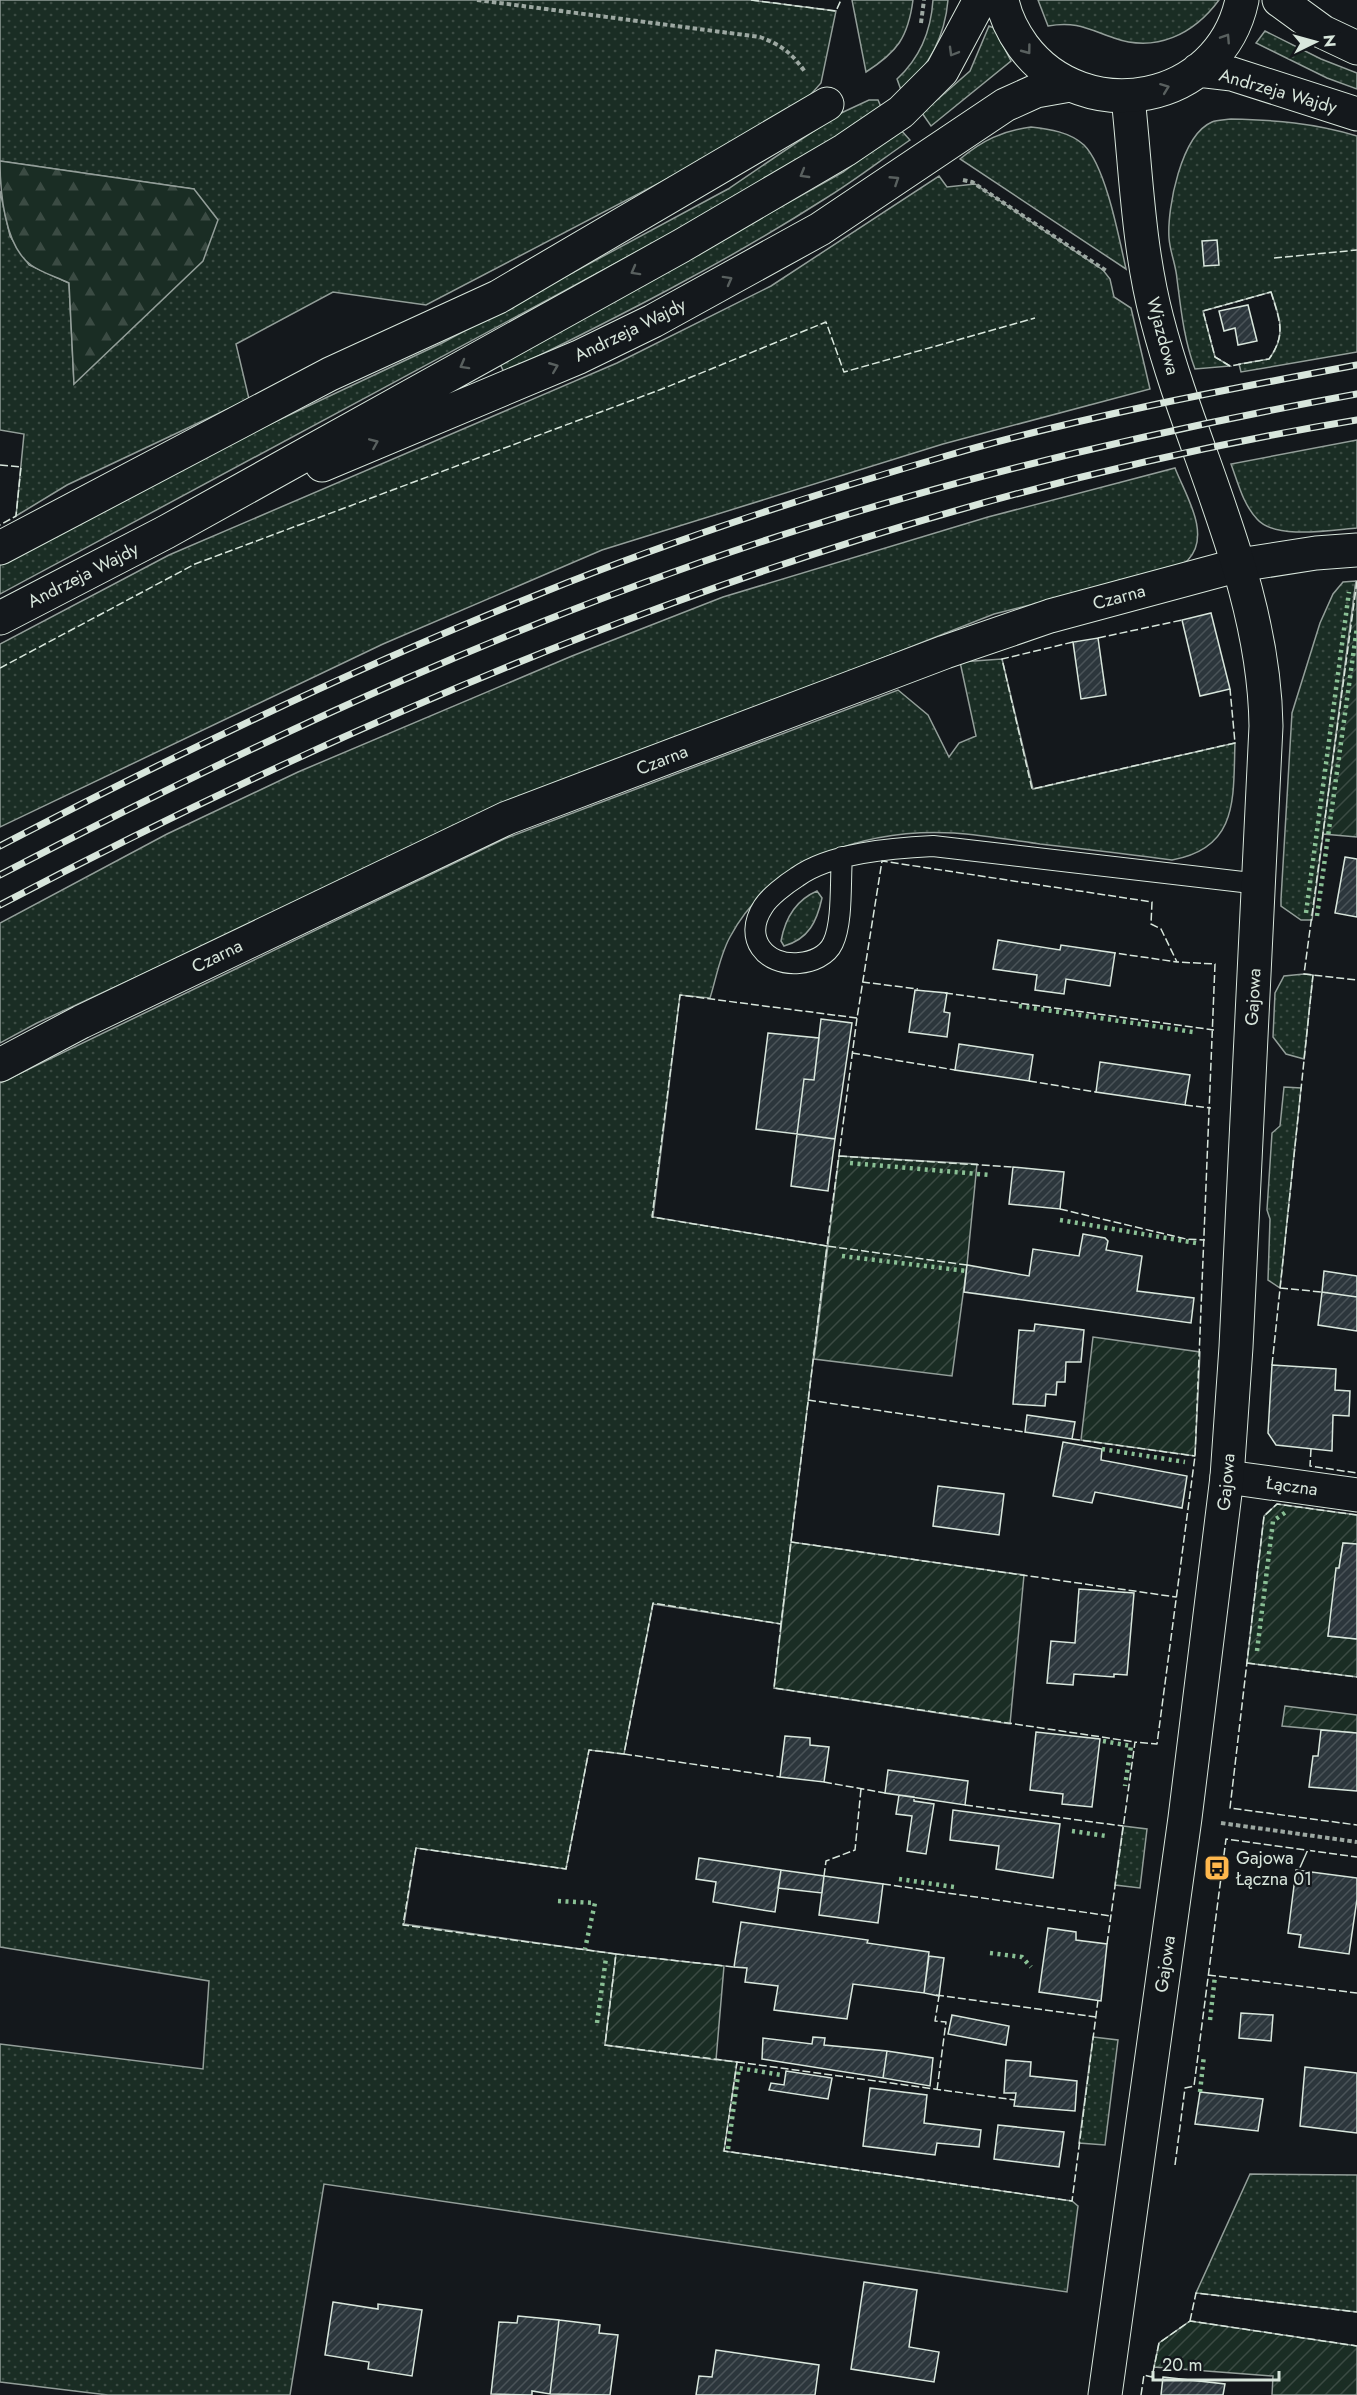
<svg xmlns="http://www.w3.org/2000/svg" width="1357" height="2395" font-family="Jost,sans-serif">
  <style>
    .grass { fill: url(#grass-dots); stroke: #939e99; stroke-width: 1.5 }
    .forest { fill: url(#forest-firs); stroke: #939e99; stroke-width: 1.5 }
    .garden { fill: url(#garden-furrows); stroke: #939e99; stroke-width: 1.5 }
    .building { fill: url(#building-hatch); stroke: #d8e6dc; stroke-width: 1.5 }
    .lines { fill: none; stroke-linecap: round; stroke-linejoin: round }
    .service-casing { stroke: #d8e6dc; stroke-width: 22 }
    .minor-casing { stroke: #d8e6dc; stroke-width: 35 }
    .tertiary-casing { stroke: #d8e6dc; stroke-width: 35 }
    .secondary-casing { stroke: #d8e6dc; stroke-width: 35 }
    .path { stroke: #9da8a2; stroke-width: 4; stroke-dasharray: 4.5 3; stroke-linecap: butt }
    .service { stroke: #14181c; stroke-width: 20 }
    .minor { stroke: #14181c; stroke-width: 33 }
    .tertiary { stroke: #14181c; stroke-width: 33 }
    .secondary { stroke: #14181c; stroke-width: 33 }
    .rail-casing { stroke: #d8e6dc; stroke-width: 7 }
    .rail { stroke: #14181c; stroke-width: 4.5; stroke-dasharray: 14; stroke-linecap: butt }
    .hedge { stroke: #8ac095; stroke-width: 4.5; stroke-dasharray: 3 4.5; stroke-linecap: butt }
    .fence { stroke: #d8e6dc; stroke-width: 1.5; stroke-dasharray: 8 3; stroke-linecap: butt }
    .oneway { stroke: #59605f }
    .labels { text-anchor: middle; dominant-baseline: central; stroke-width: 4.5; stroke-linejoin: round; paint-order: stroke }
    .street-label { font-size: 18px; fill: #d8e6dc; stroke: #14181c }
    .poi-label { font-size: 18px; fill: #d8e6dc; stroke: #14181c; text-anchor: start }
  </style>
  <defs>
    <pattern id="grass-dots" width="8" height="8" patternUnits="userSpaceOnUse" patternTransform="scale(1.5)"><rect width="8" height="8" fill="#1a2d24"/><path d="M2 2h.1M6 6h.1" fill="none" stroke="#3b4b43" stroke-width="1.8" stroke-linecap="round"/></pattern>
    <pattern id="forest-firs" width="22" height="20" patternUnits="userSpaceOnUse" patternTransform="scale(1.5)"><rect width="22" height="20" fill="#1a2d24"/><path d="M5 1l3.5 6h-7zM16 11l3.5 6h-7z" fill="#3b4b43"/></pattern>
    <pattern id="garden-furrows" width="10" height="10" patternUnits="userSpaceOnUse" patternTransform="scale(1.5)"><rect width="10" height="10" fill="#1a2d24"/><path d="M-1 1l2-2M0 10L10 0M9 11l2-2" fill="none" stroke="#3b4b43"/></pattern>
    <pattern id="building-hatch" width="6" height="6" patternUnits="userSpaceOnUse" patternTransform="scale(1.5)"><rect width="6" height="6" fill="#2c363c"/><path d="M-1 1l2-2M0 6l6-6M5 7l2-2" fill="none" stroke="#4a5358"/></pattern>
  </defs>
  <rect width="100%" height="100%" fill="#14181c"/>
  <!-- grass -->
  <path class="grass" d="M0,0H751L836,11L821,83L795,112L426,305L333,292L236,344L249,399L67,485L16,516L24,434L0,430V191L10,236L29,265L69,283L74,383L194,189L0,161Z
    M852,0H913C908,38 897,52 866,72Z
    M933,0H948C945,36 929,68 901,90L897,79C920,58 931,31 933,0Z
    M1038,0H1219C1194,34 1156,53 1114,38C1088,29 1076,21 1048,26Z
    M989,26L994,28L1011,61L931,126L922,113L970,71Z
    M1265,31L1321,59L1357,73V89L1327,78L1256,43Z
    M869,100H878L881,107L765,183L0,594V563L232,442L442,343L728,189L839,114Z
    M1231,119C1275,120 1314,123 1357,136V352L1241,372L1239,364L1269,359C1287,335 1280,318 1271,292L1203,311L1215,357L1230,366L1195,369C1184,340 1181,310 1177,279C1176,265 1170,252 1169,238C1167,208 1181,135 1212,122C1217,120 1225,120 1231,119Z
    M1031,127C1049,129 1070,132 1084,145C1106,167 1119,238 1126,269L960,159C983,140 1002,131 1031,127Z
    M900,129L910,140C881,160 853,182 823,200C723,264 616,318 510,370L504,372L500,364L843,172Z
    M939,176L947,187L975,184L1103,270L1110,279L1114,297L1131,308L1150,389L943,444L602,550L383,644L0,827V644L169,555L617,363L771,286Z
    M1357,440V528C1332,530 1275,540 1257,519C1243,504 1238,483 1231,464Z
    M1175,468C1185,494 1212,535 1188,560C1184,564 1177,567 1172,569L994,614L860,667L195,950L37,1023L0,1043V923L167,834L298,772L572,656L723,597L988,517Z
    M1356,581L1312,920H1301L1281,906V899L1292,713L1320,623L1333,594L1343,582Z
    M1002,659L1033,789L1235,743C1233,798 1239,848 1172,860C1128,854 1084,849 1040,844C1012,840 983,835 954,833C869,828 772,858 730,937C720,955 716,979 710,998L680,995L653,1217L827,1246L781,1624L653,1604L624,1754L589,1750L566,1869L416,1848L404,1924L616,1954L605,2045L737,2062L724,2151L1072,2201L1078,2206L1067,2292L324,2184L290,2395H108L0,2382V2044L203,2069L209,1981L0,1947V1083L504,839L898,690L928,715L949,757L959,743L976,736L960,662Z
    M817,891L822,898C817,921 809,939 784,946L781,941C785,919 796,900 817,891Z
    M1304,974L1313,975L1304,1059L1286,1054L1273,1037L1275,993L1284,976Z
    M1284,1087L1301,1088L1280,1288L1268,1280L1270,1219L1267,1210L1272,1133L1280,1126Z
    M1123,1826L1147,1829L1140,1888L1115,1885Z
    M1093,2037L1118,2040L1105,2145L1079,2143Z
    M1250,2174L1357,2175V2312L1196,2293Z"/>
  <!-- forest -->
  <path class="forest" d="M0,161L194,189L218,220L203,261L74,384L69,283C57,277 42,273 31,265C4,246 0,190 0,161Z"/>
  <!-- garden -->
  <path class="garden" d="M1356,581H1357V837L1323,834Z
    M839,1156L977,1164L967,1265L952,1376L814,1359Z
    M1093,1337L1200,1352L1195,1456L1081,1440Z
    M1277,1504L1357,1515V1544L1343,1543L1328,1636L1357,1639V1677L1247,1663L1264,1516Z
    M791,1542L1024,1575L1010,1724L774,1688Z
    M1285,1706L1357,1715V1733L1282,1726Z
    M616,1954L724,1966L716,2060L605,2045Z
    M1190,2321L1357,2346V2395H1272L1273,2376L1154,2367L1159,2343Z"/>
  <!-- building -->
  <path class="building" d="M1217,240L1219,265L1204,266L1202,241Z
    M1248,305L1257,341L1238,345L1235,328L1224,331L1219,311Z
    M1211,613L1230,689L1200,696L1182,620Z
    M1098,638L1106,695L1081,699L1073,642Z
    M1345,857L1357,859V917L1335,913Z
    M998,940L1060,950L1061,945L1115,953L1110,986L1066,979L1064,994L1035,990L1037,975L993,969Z
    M915,990L947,993L944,1012L950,1013L947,1037L909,1032Z
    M821,1019L852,1023L835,1139L797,1134L804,1079L814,1080Z
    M768,1033L819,1038L814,1080L804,1079L797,1134L756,1129Z
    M959,1044L1033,1055L1029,1081L955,1070Z
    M1100,1062L1190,1075L1185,1105L1096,1092Z
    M797,1134L835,1139L828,1191L791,1186Z
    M1013,1167L1064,1172L1060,1209L1009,1204Z
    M1083,1234L1105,1238L1108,1241L1106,1250L1142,1256L1137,1291L1194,1298L1191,1323L964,1292L967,1265L1029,1276L1033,1249L1079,1256Z
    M1324,1271L1357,1276V1297L1322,1292Z
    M1322,1292L1357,1297V1331L1318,1325Z
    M1035,1324L1084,1330L1081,1362H1066L1065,1382H1057L1056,1395L1046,1394L1045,1406L1013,1404L1019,1330L1034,1331Z
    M1272,1365L1336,1369L1335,1390L1350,1391L1349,1416L1333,1415L1332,1451L1276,1445L1268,1433Z
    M1027,1415L1075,1422L1072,1439L1025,1432Z
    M1063,1442L1102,1449L1101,1460L1187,1476L1182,1508L1095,1492L1092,1503L1053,1496Z
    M938,1486L1004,1494L999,1535L933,1526Z
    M1343,1543L1357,1544V1639L1328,1636L1336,1568H1339Z
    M1079,1589L1134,1593L1127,1675L1114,1674V1677L1074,1674L1073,1685L1047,1683L1051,1641L1075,1643Z
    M1321,1730L1357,1733V1791L1309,1787L1313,1756H1318Z
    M1036,1732L1100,1739L1092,1807L1062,1804L1063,1794L1030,1790Z
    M785,1736L810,1738V1745L829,1747L824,1782L780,1777Z
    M888,1770L968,1781L965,1805L885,1793Z
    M899,1795L914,1797V1801L934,1804L926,1854L907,1851L912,1816L896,1814Z
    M953,1810L1060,1824L1053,1878L996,1869L999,1846L950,1840Z
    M699,1858L781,1870L775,1912L713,1902L716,1882L696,1879Z
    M781,1870L824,1876L822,1893L778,1888Z
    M1296,1870L1357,1878V1899L1349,1954L1299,1947L1301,1935L1288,1933Z
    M824,1876L883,1884L878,1923L819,1915Z
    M741,1922L868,1940L867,1943L929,1952L924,1993L853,1984L847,2019L774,2010L778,1986L745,1982L747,1968L734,1967Z
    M1048,1928L1076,1932V1940L1107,1944L1101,2001L1039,1992Z
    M929,1956L944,1958L939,1996L924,1993Z
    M1241,2013L1273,2015L1271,2041L1239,2038Z
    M952,2015L1009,2026L1006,2045L948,2034Z
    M813,2037L825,2038L824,2045L887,2051L883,2078L762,2059L763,2038L812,2044Z
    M887,2051L933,2058L930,2086L883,2078Z
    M1006,2060L1031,2062L1030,2076L1077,2081L1075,2111L1014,2106L1016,2093H1004Z
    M1305,2067L1357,2073V2133L1300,2126Z
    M786,2071L832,2078L828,2099L769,2090L771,2083L784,2085Z
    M870,2088L927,2095L924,2123L981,2130L979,2147L937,2143L935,2155L863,2146Z
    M1200,2092L1263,2099L1258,2131L1195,2124Z
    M998,2125L1064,2132L1059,2167L994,2159Z
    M864,2282L917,2290L909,2347L939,2352L934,2382L851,2369Z
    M333,2302L378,2309V2304L422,2310L412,2376L368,2369L369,2362L325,2355Z
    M518,2316L559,2320L550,2394L532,2391V2395L491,2394L499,2322L517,2323Z
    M559,2320L600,2325L599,2333L618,2335L610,2395L550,2394Z
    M716,2350L819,2365L815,2395H696L699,2376L712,2377Z
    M1163,2377L1225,2384L1223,2395H1161Z"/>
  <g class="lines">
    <!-- service casing -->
    <g class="service-casing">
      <path id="service" d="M842,857C840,881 843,922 833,943C827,956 812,962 799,963C765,966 743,938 763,907C769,897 786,884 797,877C830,853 892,848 933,846L1260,884"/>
    </g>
    <!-- minor casing -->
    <g class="minor-casing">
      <path id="minor" d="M0,548L330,374L498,297L827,104
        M0,1065L81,1022L507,818L945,652L1050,616L1239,565L1316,553L1357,550
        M1227,1477L1357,1495"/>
    </g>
    <!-- tertiary casing -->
    <g class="tertiary-casing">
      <path id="tertiary" d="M1105,2395L1185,1818L1227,1477L1236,1347L1266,726C1264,582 1192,455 1157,319C1138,247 1136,171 1128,97"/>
    </g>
    <!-- secondary casing -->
    <g class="secondary-casing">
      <path id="secondary" d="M1002,0C1005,16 1013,32 1023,46C1085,129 1220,104 1242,0
        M1279,0L1323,32L1357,48
        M1198,70L1232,74L1357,114
        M322,465L579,357L653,321L820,229L1005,105L1036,91L1070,85
        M0,618L166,532L681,246L845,150L901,112L942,71L980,0"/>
    </g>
    <!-- path -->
    <path class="path" d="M477,0L760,37C781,45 792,53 805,72
      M921,23L924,0
      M963,180L972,182L1108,272
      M1221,1823L1357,1842"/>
    <!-- service -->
    <use href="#service" class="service"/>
    <!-- minor -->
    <use href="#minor" class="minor"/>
    <!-- tertiary -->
    <use href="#tertiary" class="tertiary"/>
    <!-- secondary -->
    <use href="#secondary" class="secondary"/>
    <!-- rail casing -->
    <g class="rail-casing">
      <path id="rail" d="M0,846C176,754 355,668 539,594C672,540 808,496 946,456C1080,417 1219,391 1357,365
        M0,875C264,737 536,611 820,523C996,468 1176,427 1357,394
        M0,905C428,680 878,499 1357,420"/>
    </g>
    <!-- rail -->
    <use href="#rail" class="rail"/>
    <!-- hedge -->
    <path class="hedge" d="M1306,913L1349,592
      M1317,916L1357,627
      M1019,1006L1193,1032
      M850,1163L990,1175
      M1060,1220L1196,1243
      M842,1256L967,1271
      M1102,1449L1185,1462
      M1257,1651L1273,1521L1286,1512
      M1103,1741L1131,1746L1125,1786
      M1072,1831L1106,1836
      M899,1879L954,1887
      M558,1901L595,1903L585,1949
      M990,1953L1022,1957L1031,1967
      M1210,2020L1215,1976
      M597,2023L606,1958
      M1200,2092L1204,2055
      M728,2149L739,2068L781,2075"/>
    <!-- fence -->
    <path class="fence" d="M751,0L836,11L841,0
      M1274,258L1357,250
      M1271,292C1279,319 1287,334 1269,359L1230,366L1215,357L1203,311Z
      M0,465L21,467L16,516L0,525
      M1357,581L1304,974L1357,980
      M1098,638L1182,620
      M1073,642L1002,659L1032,789L1235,743L1230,689
      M0,668L195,564L662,389L826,322L844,372L1035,318
      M862,982L918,989
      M945,993L1214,1030
      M857,1018L680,995L652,1217L827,1246L781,1624L653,1603L624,1754L589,1750L566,1869L416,1848L403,1925L616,1954L605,2045L737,2062L724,2151L1072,2201L1098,2000
      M852,1053L955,1070
      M1029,1081L1096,1092
      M1185,1105L1211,1108
      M839,1156L1013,1167
      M1060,1209L1186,1239L1205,1240
      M967,1265L827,1246L857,1018L882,861L1152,902L1151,924L1161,929L1177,962L1115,953
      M1280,1288L1322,1292
      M1272,1365L1313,975
      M808,1400L1025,1432
      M1072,1439L1195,1456
      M1311,1449L1310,1466L1357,1473
      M1357,1515L1277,1504L1264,1516L1230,1808L1357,1825
      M791,1542L1176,1597
      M781,1624L774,1688L1135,1742
      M1247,1663L1357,1677
      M624,1754L780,1777
      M824,1782L885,1793
      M965,1805L1123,1826
      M824,1876L826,1861L855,1850L861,1789
      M883,1884L1111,1916
      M1107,1944L1135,1742L1157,1744L1195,1456L1215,964L1177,962
      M616,1954L734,1967
      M1208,1975L1357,1993
      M936,1995L1096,2017
      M737,2062L1015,2100
      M937,2090L946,2022L935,2021L939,1996
      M1175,2165L1185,2088L1194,2086L1226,1839L1357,1857
      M1190,2321L1196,2293L1357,2312
      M1141,2395L1144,2375L1152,2377L1159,2343L1190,2321L1357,2346"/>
  </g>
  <!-- one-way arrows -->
  <defs><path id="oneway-chevron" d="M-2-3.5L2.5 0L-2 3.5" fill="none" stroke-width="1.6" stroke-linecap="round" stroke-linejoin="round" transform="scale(1.5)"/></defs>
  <g class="oneway">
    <use href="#oneway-chevron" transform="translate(1226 38) rotate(-57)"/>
    <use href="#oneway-chevron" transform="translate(1027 50) rotate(53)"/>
    <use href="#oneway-chevron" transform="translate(953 52) rotate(120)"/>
    <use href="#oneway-chevron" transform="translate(1165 88) rotate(-21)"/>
    <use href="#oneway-chevron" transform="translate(804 174) rotate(150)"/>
    <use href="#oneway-chevron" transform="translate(895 180) rotate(-33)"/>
    <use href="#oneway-chevron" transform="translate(635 271) rotate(151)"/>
    <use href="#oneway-chevron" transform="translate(728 280) rotate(-29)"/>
    <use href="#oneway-chevron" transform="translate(464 365) rotate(151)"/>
    <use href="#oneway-chevron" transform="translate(554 367) rotate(-22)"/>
    <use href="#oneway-chevron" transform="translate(374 443) rotate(-23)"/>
  </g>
  <!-- icons -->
  <defs>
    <g id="bus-square" transform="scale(1.35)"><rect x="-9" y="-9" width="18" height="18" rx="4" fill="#ffb74d" stroke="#14181c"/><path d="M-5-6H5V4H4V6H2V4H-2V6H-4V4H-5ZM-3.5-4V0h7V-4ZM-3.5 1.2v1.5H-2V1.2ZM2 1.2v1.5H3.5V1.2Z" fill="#111"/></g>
  </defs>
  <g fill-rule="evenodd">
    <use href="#bus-square" x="1217" y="1868"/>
  </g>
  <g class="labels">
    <!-- street labels -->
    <g class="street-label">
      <text transform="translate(1278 91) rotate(16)">Andrzeja Wajdy</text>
      <text transform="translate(630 330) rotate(-26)">Andrzeja Wajdy</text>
      <text transform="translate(1163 336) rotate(75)">Wjazdowa</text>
      <text transform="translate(83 575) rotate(-27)">Andrzeja Wajdy</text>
      <text transform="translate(1119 597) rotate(-15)">Czarna</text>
      <text transform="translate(662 760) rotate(-21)">Czarna</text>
      <text transform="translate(217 956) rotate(-26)">Czarna</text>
      <text transform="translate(1253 997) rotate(-87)">Gajowa</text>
      <text transform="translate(1226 1482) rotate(-85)">Gajowa</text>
      <text transform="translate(1292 1486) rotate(8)">Łączna</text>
      <text transform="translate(1165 1964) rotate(-82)">Gajowa</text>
    </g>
    <!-- poi labels -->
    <g class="poi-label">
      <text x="1236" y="1858">Gajowa /<tspan x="1236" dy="21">Łączna 01</tspan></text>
    </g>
  </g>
  <!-- north arrow -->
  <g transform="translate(1315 42) rotate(85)" stroke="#14181c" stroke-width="4.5" paint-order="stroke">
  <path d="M0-4.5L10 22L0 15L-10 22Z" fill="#d8e6dc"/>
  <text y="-9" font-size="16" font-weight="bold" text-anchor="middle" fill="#d8e6dc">N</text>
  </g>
  <!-- scale -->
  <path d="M1153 2371v9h126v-9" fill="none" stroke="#d8e6dc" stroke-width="3"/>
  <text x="1162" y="2371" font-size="18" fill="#d8e6dc" stroke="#14181c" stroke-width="4.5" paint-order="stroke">20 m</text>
</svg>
